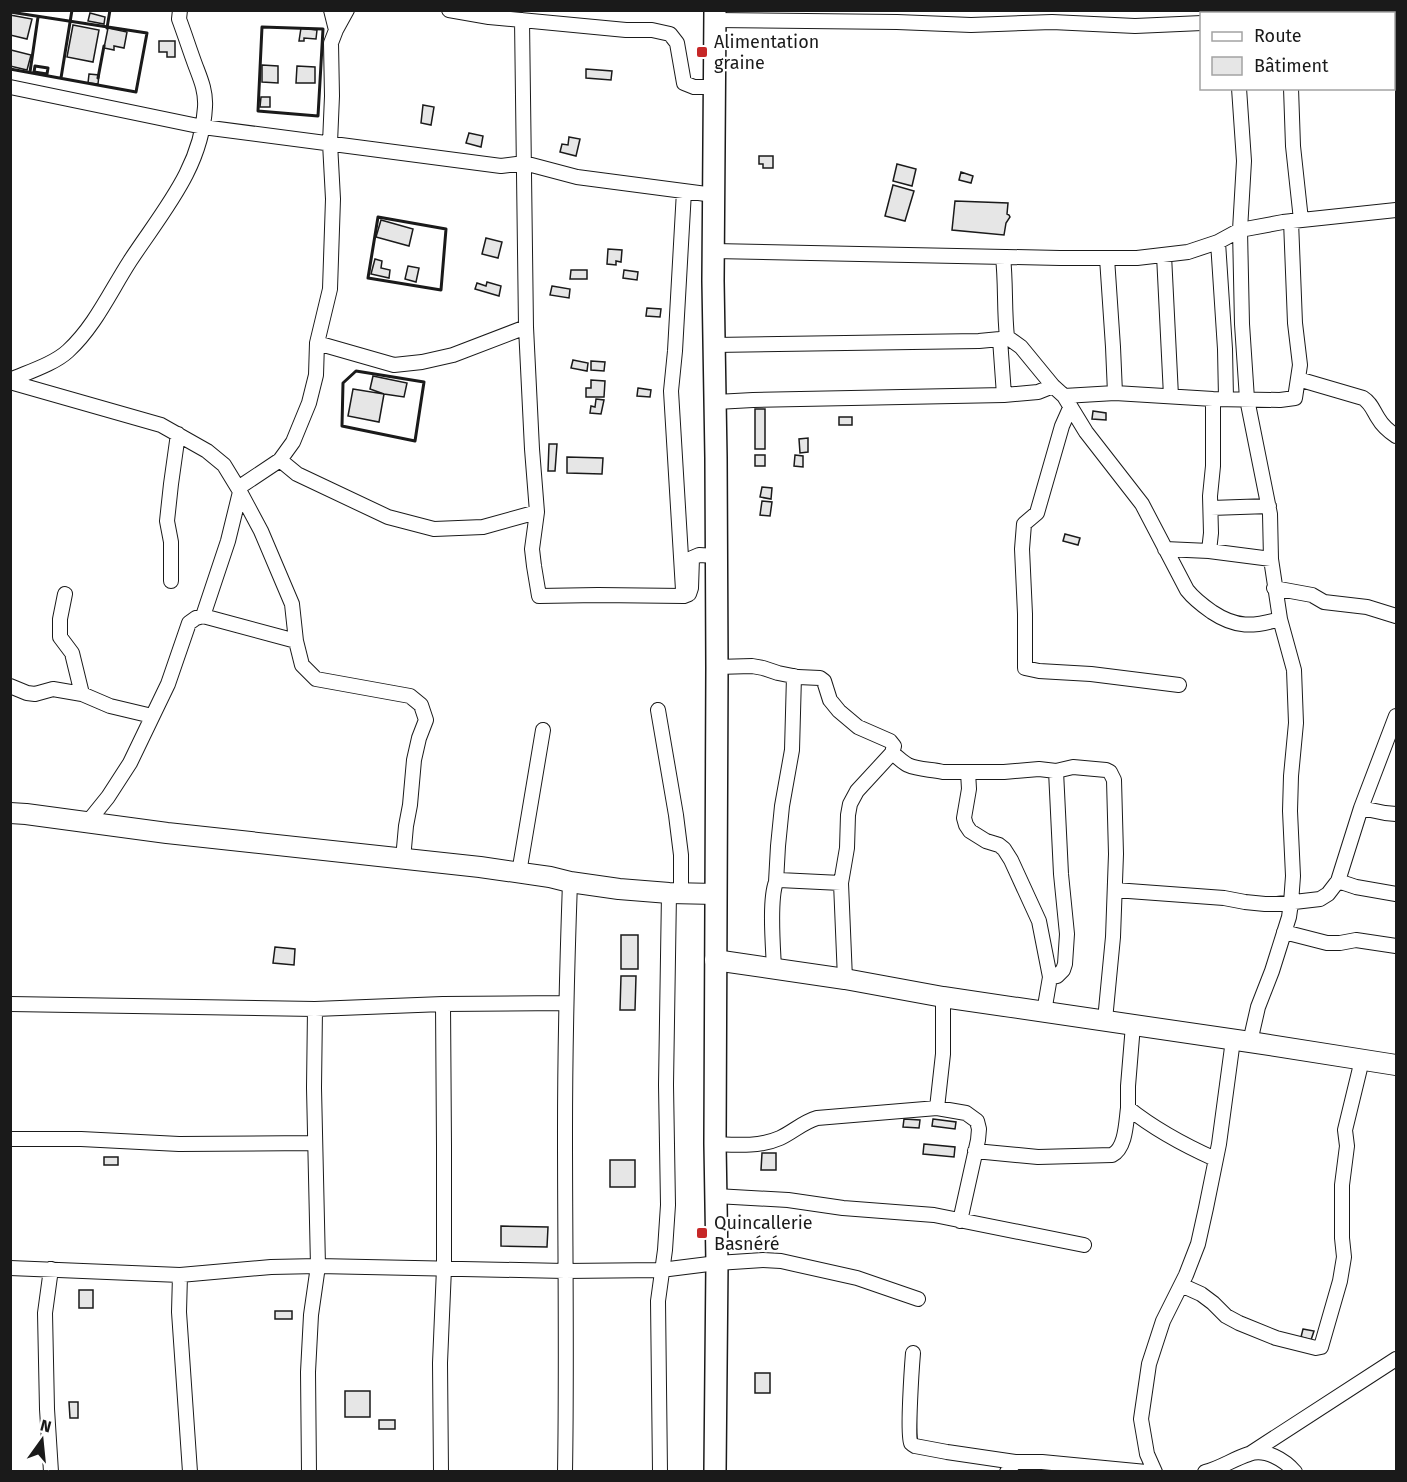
<svg xmlns="http://www.w3.org/2000/svg" width="1407" height="1482" font-family="'Fira Sans',sans-serif">
  <style>
    .building { fill: #e6e6e6; stroke: #1a1a1a; stroke-width: 1.5 }
    .lines { fill: none; stroke-linecap: round; stroke-linejoin: round }
    .street-casing { stroke: #1a1a1a; stroke-width: 16 }
    .secondary-casing { stroke: #1a1a1a; stroke-width: 22 }
    .primary-casing { stroke: #1a1a1a; stroke-width: 24 }
    .street { stroke: #fff; stroke-width: 14 }
    .secondary { stroke: #fff; stroke-width: 20 }
    .primary { stroke: #fff; stroke-width: 21 }
    .wall { stroke: #1a1a1a; stroke-width: 3 }
    .poi-dot { fill: #c62828; stroke: #fff; stroke-width: 2 }
    .labels { text-anchor: middle; dominant-baseline: central; stroke-width: 4.5; stroke-linejoin: round; paint-order: stroke }
    .poi-label { font-size: 18px; fill: #1a1a1a; stroke: #fff; text-anchor: start }
  </style>
  <rect width="100%" height="100%" fill="#fff"/>
  <!-- building -->
  <path class="building" d="M90,13L105,17L104,24L88,21Z
    M10,15L32,19L27,39L10,35Z
    M73,25L99,30L93,62L67,57Z
    M108,28L127,32L124,48L114,46V50L104,48Z
    M301,28L317,30L316,39L304,38V41H299Z
    M159,41H175V57H167V52H159Z
    M11,50L31,55L27,70L10,66Z
    M262,65L278,66V83L262,82Z
    M297,66L315,67V83H296Z
    M586,69L612,71L611,80L586,78Z
    M89,74L99,75L98,84L88,83Z
    M261,97H270V107H260Z
    M423,105L434,107L431,125L421,123Z
    M469,133L483,136L481,147L466,143Z
    M569,137L580,139L576,156L560,152L562,144L568,145Z
    M759,156H773V168H763V164H759Z
    M897,164L916,169L912,186L893,181Z
    M961,172L973,176L971,183L959,180Z
    M893,185L914,191L905,221L885,216Z
    M955,201L1008,203L1007,214L1009,215L1010,217L1006,223L1004,235L952,230Z
    M381,220L413,229L409,246L376,237Z
    M486,238L502,242L498,258L482,254Z
    M608,249L622,250L621,262L616,261V265L607,264Z
    M375,259L382,261L381,268L390,270L389,278L371,274Z
    M408,266L419,268L416,282L405,279Z
    M571,270H587V279H570Z
    M624,270L638,272L637,280L623,278Z
    M487,282L501,286L499,296L475,289L477,283L486,286Z
    M552,286L570,289L569,298L550,295Z
    M647,308L661,309L660,317L646,316Z
    M573,360L588,363L587,371L571,368Z
    M591,361L605,362L604,371L591,370Z
    M373,376L407,383L404,397L384,394L370,389Z
    M591,380L605,381L604,397H586V388H591Z
    M638,388L651,390L650,397L637,396Z
    M353,389L384,394L379,422L348,416Z
    M596,399L604,400L601,414L590,413L591,406L595,407Z
    M755,409H765V449H755Z
    M1093,411L1106,413V420L1092,419Z
    M839,417H852V425H839Z
    M808,438V452L800,453L799,439Z
    M549,444H557L555,471H548Z
    M755,455H765V466H755Z
    M795,455L803,456V467L794,466Z
    M567,457L603,458L602,474L567,473Z
    M762,487L772,488L771,499L760,497Z
    M762,501L772,502L770,516L760,515Z
    M1065,534L1080,538L1078,545L1063,541Z
    M621,935H638V969H621Z
    M275,947L295,949L294,965L273,963Z
    M621,976H636L635,1010H620Z
    M904,1119L920,1120L919,1128L903,1127Z
    M933,1119L956,1122L955,1129L932,1126Z
    M924,1144L955,1147L954,1157L923,1154Z
    M762,1153H776V1170H761Z
    M104,1157H118V1165H104Z
    M610,1160H635V1187H610Z
    M501,1226L548,1227L547,1247L501,1246Z
    M79,1290H93V1308H79Z
    M275,1311H292V1319H275Z
    M1303,1329L1314,1331L1311,1340L1301,1337Z
    M755,1373H770V1393H755Z
    M345,1391H370V1417H345Z
    M69,1402H78V1418H70Z
    M379,1420H395V1429H379Z"/>
  <g class="lines">
    <!-- street casing -->
    <g class="street-casing">
      <path id="street" d="M331,10L336,30
        M449,10L489,17L495,12
        M1224,10L1225,14
        M489,17L626,30H652L670,34L677,43L684,83L694,87H714
        M522,20L526,327L532,449L537,512L532,549L534,566L539,596L598,595L684,596L689,594L691,588L692,558L699,555L716,556
        M715,20L897,22L971,25L1052,22L1135,26L1202,23
        M10,87L203,127L501,166L524,163L577,177L714,195
        M1239,88L1244,161L1240,230L1242,324L1247,399L1270,514L1271,559L1280,619L1294,670L1296,723L1291,776L1290,811L1293,876L1291,903L1289,917L1272,971L1258,1007L1250,1042
        M1291,88L1293,146L1301,220
        M1218,242L1225,349L1226,398
        M714,251L1060,258H1137L1188,252L1218,242L1240,230L1283,222L1396,210
        M1164,255L1171,396
        M1003,257C1006,284 1004,310 1007,337L1021,347L1053,386L1064,396L1086,432L1142,504L1187,590C1194,599 1202,605 1212,612C1236,628 1253,627 1280,619
        M1107,258L1113,347L1115,393
        M1000,339L1004,395
        M317,343L394,365L422,362L453,355L526,327
        M714,345L979,341L1000,339L1007,337
        M1298,379L1363,398C1371,403 1373,410 1378,418C1382,425 1390,432 1396,436
        M10,380C28,372 54,364 68,351C95,326 110,292 130,261C162,212 202,168 205,107C206,92 201,80 196,67C190,51 185,35 179,19L180,10
        M10,382L161,425L207,451L224,465L238,488L261,531L292,604L296,641L302,665L316,679L410,696L421,705L426,720L419,738L414,760L410,805L406,826L403,859
        M1064,396L1115,393L1213,399L1280,400L1295,398L1300,365L1295,323L1291,221
        M716,402L753,400L1004,395L1038,392L1053,386
        M1070,408L1062,426L1037,513L1024,524L1022,549L1025,614V668L1039,671L1091,674L1179,685
        M280,460L297,474L388,517L434,529L483,527L537,512
        M238,488L280,460L293,442L309,403L316,375L317,343L330,289L333,199L330,143L332,96L331,43L336,30L347,10
        M1211,508L1269,506
        M1165,549L1209,551L1271,559
        M1209,551L1211,533L1210,496L1213,466V399
        M171,581V542L167,521L171,484L178,434
        M1274,588L1312,595L1324,602L1367,607L1396,616
        M683,590L671,391L675,351L684,191
        M65,594L60,619V637L72,653L82,694
        M203,616L228,541L240,492
        M717,667L752,666L763,668L778,673L798,677L820,678L824,681L830,700L839,711L858,727L890,741L894,746L892,753C898,757 902,762 908,765C919,770 931,769 943,772H1004L1039,769L1056,771L1073,767L1106,770L1110,772L1114,780L1116,854L1113,937L1105,1020
        M10,686L27,693L35,694L53,689L82,694L110,706L152,716
        M658,710L676,815L681,855V893
        M968,772L969,789L964,818L966,825L970,831L986,841L999,845L1004,849L1011,860L1039,921L1050,977L1044,1012
        M1361,808L1385,813L1396,814
        M87,823L108,797L130,763L168,684L189,623L196,618L203,616L296,641
        M519,873L543,730
        M1338,881L1356,887L1396,894
        M776,882L778,846L782,806L792,750L794,676
        M1115,890L1224,898L1245,902L1265,904H1277L1320,899L1328,894L1338,881L1361,808L1396,716
        M1284,932L1327,943H1340L1356,940L1396,946
        M774,968C773,946 769,900 776,882L779,880L841,883
        M1050,977L1057,976L1063,970L1065,964L1067,934L1061,874L1056,771
        M845,979L841,883L847,848L848,815L850,804L857,791L892,753
        M10,1004L315,1009
        M1133,1025L1128,1086V1108C1153,1128 1186,1146 1215,1159
        M937,1108L943,1054V997
        M10,1139H81L179,1144L315,1143
        M715,1144C736,1145 760,1147 780,1138C793,1132 803,1122 817,1118L937,1108L966,1113L977,1121L979,1129L978,1140L960,1221
        M975,1151L1038,1157L1112,1155C1126,1148 1126,1122 1128,1108
        M716,1196L788,1200L843,1208L934,1215L1084,1245
        M10,1268L180,1275
        M1181,1285L1201,1294L1213,1303L1226,1316L1239,1323L1276,1338L1316,1348L1321,1347L1340,1281L1344,1257L1342,1238V1185L1347,1146L1345,1130L1362,1060
        M913,1353C912,1365 907,1437 911,1443C912,1444 913,1445 915,1446L947,1452L1015,1462
        M1251,1453L1396,1359
        M51,1472L47,1409L45,1313L51,1269
        M190,1472L179,1312L180,1275L271,1267L318,1266L565,1271L661,1270L717,1263L763,1260L781,1261L857,1278L918,1299
        M309,1472L308,1372L311,1315L318,1266L314,1088L315,1009L443,1004L566,1003
        M441,1472L440,1363L444,1268V1145L443,1004
        M565,1472C567,1359 565,1246 565,1133C565,1050 567,966 570,882
        M660,1472L658,1301L665,1250L668,1205L666,1085L669,893
        M1007,1472L1015,1462H1042L1146,1472
        M1155,1472L1147,1454L1141,1419L1149,1364L1163,1321L1186,1275L1198,1244L1206,1208L1219,1144L1233,1040
        M1205,1472C1221,1468 1233,1459 1249,1454C1265,1448 1285,1460 1295,1472"/>
    </g>
    <!-- secondary casing -->
    <g class="secondary-casing">
      <path id="secondary" d="M10,813L26,814L167,833L480,867L550,877L570,882L619,889L669,893L716,894
        M715,960L845,979L943,997L1250,1042L1396,1065"/>
    </g>
    <!-- primary casing -->
    <g class="primary-casing">
      <path id="primary" d="M715,10L713,281L716,458L717,667L715,1144L717,1263L715,1472"/>
    </g>
    <!-- street -->
    <use href="#street" class="street"/>
    <!-- secondary -->
    <use href="#secondary" class="secondary"/>
    <!-- primary -->
    <use href="#primary" class="primary"/>
    <!-- wall -->
    <path class="wall" d="M10,12L147,33L136,92L10,69
      M262,27L323,29L318,116L258,111Z
      M107,28L110,10
      M35,66L48,68L47,74L34,72Z
      M30,72L38,17
      M61,78L72,10
      M98,78L104,46
      M378,217L446,229L441,290L368,278Z
      M356,371L424,382L415,441L342,426L343,383Z"/>
  </g>
  <!-- markers -->
  <g class="poi-dot">
    <rect x="696" y="46" width="12" height="12" rx="3"/>
    <rect x="696" y="1227" width="12" height="12" rx="3"/>
  </g>
  <g class="labels">
    <!-- poi labels -->
    <g class="poi-label">
      <text x="714" y="42">Alimentation<tspan x="714" dy="21">graine</tspan></text>
      <text x="714" y="1223">Quincallerie<tspan x="714" dy="21">Basnéré</tspan></text>
    </g>
  </g>
  <!-- border -->
  <rect width="1407" height="1482" fill="none" stroke="#1a1a1a" stroke-width="24"/>
  <!-- legend -->
  <rect x="1200" y="12" width="195" height="78" fill="#ffffff" stroke="#a3a3a3" stroke-width="1.5"/>
  <rect x="1212" y="32" width="30" height="9" fill="#ffffff" stroke="#a3a3a3" stroke-width="1.5"/>
  <text x="1254" y="42" font-size="18" fill="#1a1a1a">Route</text>
  <rect x="1212" y="57" width="30" height="18" fill="#e6e6e6" stroke="#a3a3a3" stroke-width="1.5"/>
  <text x="1254" y="72" font-size="18" fill="#1a1a1a">Bâtiment</text>
  <!-- north arrow -->
  <g transform="translate(42 1440) rotate(15)" stroke="#ffffff" stroke-width="4.5" paint-order="stroke">
  <path d="M0-4.5L10 22L0 15L-10 22Z" fill="#1a1a1a"/>
  <text y="-9" font-size="16" font-weight="bold" text-anchor="middle" fill="#1a1a1a">N</text>
  </g>
</svg>
